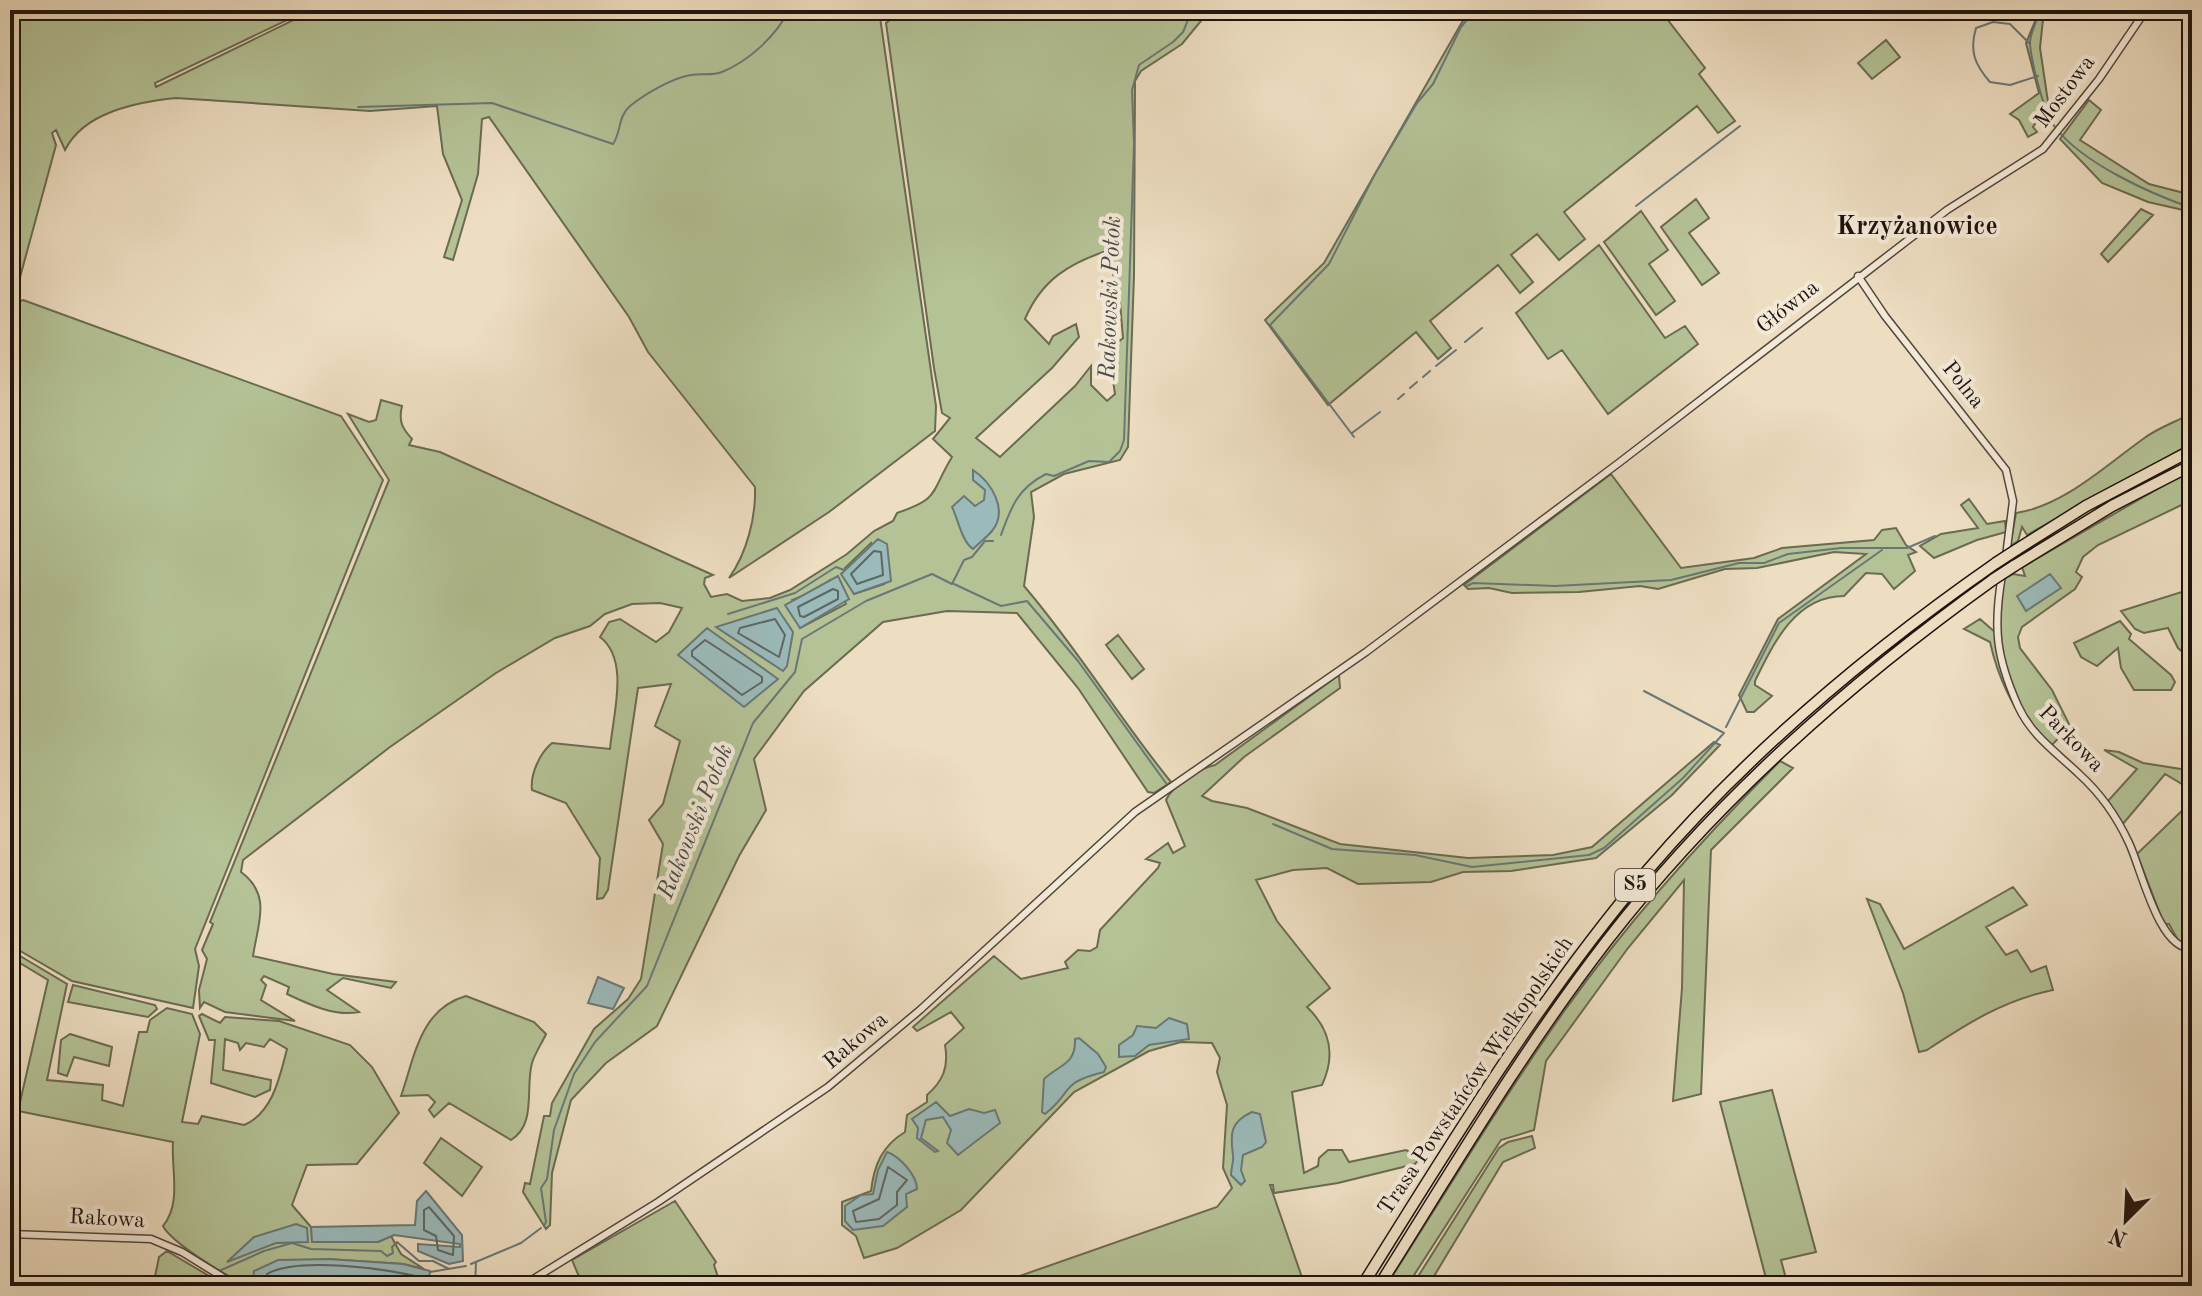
<svg xmlns="http://www.w3.org/2000/svg" width="2202" height="1296" font-family="'Old Standard TT',serif">
  <style>
    .green { fill: #b4c296; stroke: #6a6b52; stroke-width: 2; fill-rule: evenodd }
    .water { fill: #9bbaba; stroke: #697876; stroke-width: 2 }
    .lines { fill: none; stroke-linecap: round; stroke-linejoin: round }
    .shore { stroke: #5d6764; stroke-width: 2 }
    .stream { stroke: #697876; stroke-width: 2 }
    .minor-casing { stroke: #52463c; stroke-width: 9 }
    .highway-casing { stroke: #1f140f; stroke-width: 13 }
    .minor { stroke: #f3e9d7; stroke-width: 6 }
    .highway { stroke: #edddc1; stroke-width: 10 }
    .highway-bridge-casing { stroke: #1f140f; stroke-width: 13; stroke-linecap: butt }
    .highway-bridge { stroke: #edddc1; stroke-width: 10 }
    .labels { text-anchor: middle; dominant-baseline: central; stroke-width: 8; stroke-linejoin: round; paint-order: stroke }
    .shield { fill: #f3e9d7; stroke: #5f544b; stroke-width: 2 }
    .shield-label { font-size: 20px; font-weight: bold; fill: #1f140f }
    .street-label { font-size: 22px; fill: #1f140f; stroke: #f3e9d7 }
    .water-label { font-size: 24px; font-style: italic; fill: #4a4e4b; stroke: #f3e9d7 }
    .quarter-label { font-size: 26px; font-weight: bold; fill: #1f140f; stroke: #f3e9d7 }
  </style>
  <rect width="100%" height="100%" fill="#edddc1"/>
  <filter id="stains"><feTurbulence type="fractalNoise" baseFrequency=".0025" numOctaves="4"/><feColorMatrix values="0 0 0 0 .2 0 0 0 0 .09 0 0 0 0 .02 0 0 0 .5 -.17"/></filter>
  <radialGradient id="worn" r=".72"><stop offset=".6" stop-color="#630" stop-opacity="0"/><stop offset="1" stop-color="#630" stop-opacity=".3"/></radialGradient>
  <!-- green -->
  <path class="green" d="M10,10H308L155,83L156,87L314,10H879L936,406L935,431L829,512L729,578C747,553 756,517 755,487L648,352L629,317L489,117L482,119L478,174L453,260L444,257L462,200L443,154L437,106L370,111L176,98C137,102 84,112 65,150L56,130L52,133L56,145L10,314Z
    M903,10H941L951,17L968,10H1210L1182,44L1141,71L1135,81L1134,275L1128,447L1120,460L1064,474L1031,492L1034,517L1024,586C1078,649 1119,718 1171,782L1154,793L1148,792L1078,688L1017,613L947,611L883,622L804,691L754,759L766,810L739,856L657,1026L606,1063L571,1100L552,1173L550,1225L546,1229L523,1192L525,1183L530,1184L544,1116H550L552,1103L594,1029L628,999L641,979L663,844L649,820L663,804L680,741L655,726L671,684L638,688L608,890L603,898L597,899L600,858L566,803L532,790C530,774 540,753 552,743L610,749C613,714 630,660 600,637L609,622L620,619L656,642L669,632L682,608L660,603L632,604L605,614L590,626L555,638L496,673L390,747L243,860L241,872C272,895 258,923 253,956L333,974L396,982L391,988L343,978L327,990L359,1012C335,1017 308,1004 287,994L289,987L264,976L261,980L266,985L261,1000L295,1021L225,1012L204,1002L200,1008L199,990L207,959L202,950L213,924L210,922L389,480L348,414L369,422L376,420L381,400L402,406C398,422 403,429 412,439L409,445L440,452L713,575L705,578L704,584L711,597L727,594L742,601L770,598L790,590L847,554L874,531L893,521L897,513C941,498 930,493 952,457L933,439L950,418L942,413L934,368L886,23ZM1109,250L1115,284L1103,298L1107,305L1117,300L1120,303L1123,338C1112,346 1110,363 1106,376L1113,380L1115,394L1107,401L1091,385V366L1075,386L1000,457L976,438L1052,368L1079,337L1076,324L1053,336L1049,344L1025,319C1042,279 1070,263 1109,250ZM871,543L884,584L854,594L845,568ZM830,580L846,604L800,628L792,600L820,589Z
    M1469,10H1660L1705,68L1699,74L1735,121L1718,133L1697,106L1564,212L1585,239L1559,260L1537,234L1511,255L1533,282L1520,293L1498,265L1430,321L1451,348L1438,359L1416,332L1328,405L1265,320L1324,263Z
    M2036,10H2044L2040,48L2048,102L2033,127L2037,132L2028,137L2019,120L2010,114L2039,93L2026,43L2036,19Z
    M1886,40L1900,57L1872,79L1858,63Z
    M2089,100L2101,110L2080,140L2149,184L2192,195V212L2148,202L2102,183L2060,139Z
    M1696,199L1709,218L1689,233L1719,273L1702,285L1661,227Z
    M2141,209L2153,215L2108,262L2101,254Z
    M1641,211L1668,250L1649,264L1675,301L1656,315L1604,242Z
    M1599,245L1665,338L1685,326L1698,344L1608,414L1562,350L1548,359L1516,313Z
    M23,300L341,416L383,480L195,949L199,966L193,1008L72,981L10,945V329L18,302Z
    M2192,413V443L2027,535L2022,527L2018,541L2010,546L2016,513C2063,506 2104,467 2143,439C2157,428 2176,422 2192,413Z
    M2192,469V500L2098,545L2083,557L2076,572L2082,577L2075,589L2022,627L2018,637L2020,648L2052,690L2070,726L2048,749C2018,720 1999,682 1990,642L1964,629L1980,619L1996,633L2004,579L2013,574L2025,576L2022,567Z
    M1611,474L1681,568L1754,558L1782,548L1874,540L1882,530L1896,528L1906,545L1916,552L1908,555L1915,571L1894,589L1882,574L1866,573L1844,596C1796,596 1774,642 1755,681V685L1772,696L1754,712H1747L1739,695L1778,619L1866,554L1834,552L1757,568L1725,569L1658,589L1640,586L1579,592L1512,593L1489,588L1468,589L1464,585Z
    M1969,499L1987,524L2005,521L2006,532L1977,540L1934,558L1920,546L1941,534L1978,528L1961,505Z
    M2191,589V659L2178,648L2168,628L2144,633L2135,629L2121,611Z
    M2120,621L2131,634L2129,639L2171,675L2175,682L2171,690H2134L2121,668L2118,648L2097,666L2081,657L2074,643Z
    M1118,635L1144,669L1132,679L1106,645Z
    M1339,675L1340,688L1244,757L1202,796L1212,801L1247,808L1340,844L1468,858L1553,855L1592,847L1714,742L1720,745L1672,795L1596,858L1511,871L1463,872L1431,882L1358,884L1327,868L1293,870L1256,880L1277,921L1330,988L1307,1007C1330,1029 1336,1055 1322,1085L1292,1092L1304,1173L1318,1166L1319,1158L1328,1150H1342L1349,1162L1406,1150L1420,1157L1415,1164L1338,1183L1274,1193L1273,1185H1270L1305,1286H991L1217,1207L1232,1188L1223,1168L1227,1105L1217,1072L1220,1058L1212,1043L1181,1042L1149,1051L1074,1092L961,1210L897,1248L864,1258L856,1236L842,1225V1202L871,1191C874,1165 882,1146 905,1132L907,1115L927,1102V1095C943,1081 949,1067 945,1045L964,1028L951,1012L917,1031L913,1027L994,956L1021,979L1068,968L1065,962L1078,950L1090,951L1097,947L1100,930L1158,868L1160,863L1146,859L1168,843L1173,853L1185,846L1166,800C1172,786 1200,768 1215,765Z
    M2104,750L2119,752L2143,763L2187,770L2192,776V790L2165,774L2122,825L2107,802L2137,769Z
    M1780,761L1793,768L1711,850L1701,1094L1673,1101L1682,988L1684,880L1628,948L1546,1061L1534,1130L1501,1140L1407,1286H1386C1445,1194 1502,1099 1565,1010C1629,920 1702,839 1780,761Z
    M2192,801V943L2187,945L2179,942L2169,924H2164L2137,854Z
    M2013,887L2027,905L1986,927L2006,955L2017,950L2031,972L2046,966L2053,990C2004,1000 1968,1023 1927,1050L1919,1052L1903,993L1867,899L1880,904L1904,949Z
    M10,950L67,984L47,1080L103,1085L102,1100L123,1106L139,1032H147L150,1020L167,1008L192,1014L200,1034L182,1122L198,1124L202,1116L244,1125C273,1113 280,1076 287,1049L270,1039L264,1047L246,1043L240,1050L238,1043L225,1039L223,1070L271,1080L270,1090L255,1097L211,1083L215,1040H209L199,1016L202,1014L220,1023L225,1017L279,1021L350,1045L372,1067L399,1113L357,1164L307,1165L292,1205L311,1227L313,1242H378L391,1236L401,1254L424,1269L403,1264L328,1259L253,1280L298,1286C283,1286 267,1288 253,1286C234,1283 171,1242 163,1226C182,1203 171,1169 173,1142L18,1111L48,980L10,957Z
    M73,985L155,1005L157,1009L148,1017L68,1002Z
    M466,996L534,1022L546,1034C542,1043 535,1053 532,1063C525,1088 537,1124 511,1140L449,1103L434,1117L429,1110L435,1102L428,1095L401,1096C415,1056 420,1009 466,996Z
    M70,1034L112,1047L109,1066L74,1057L67,1076L58,1073L61,1040Z
    M1772,1090L1816,1252L1781,1260L1788,1286H1768L1720,1102Z
    M1532,1136L1535,1148L1503,1162L1428,1286H1412L1499,1148L1508,1142Z
    M441,1138L482,1167L462,1196L424,1163Z
    M675,1201L716,1262L714,1265L721,1286H583L572,1260Z
    M167,1251L226,1286H153L159,1257Z"/>
  <!-- water -->
  <path class="water" d="M973,470C991,482 1009,510 992,531C987,537 979,543 973,549C962,542 958,519 952,507L964,496L975,506L984,500L985,490L973,480Z
    M878,539L887,544L891,581L854,594L841,574Z
    M2050,574L2061,588L2026,611L2017,596Z
    M838,576L849,599L800,628L785,605Z
    M777,608L793,632L787,666L783,671L716,627Z
    M707,628L778,679L744,707L678,655Z
    M598,977L624,988L613,1009L588,1003Z
    M1169,1018L1187,1024L1189,1039L1149,1045L1135,1056L1119,1057V1045L1133,1035L1137,1026L1156,1028Z
    M1079,1038L1098,1054L1106,1067L1104,1072C1059,1083 1074,1091 1045,1114L1042,1112L1044,1079C1060,1064 1076,1065 1075,1039Z
    M936,1102L950,1116L969,1109L984,1113L995,1110L1000,1123L958,1155L947,1143L951,1130L943,1117L926,1120L921,1138L938,1151L935,1152L917,1138L918,1128L912,1119Z
    M1252,1112L1260,1114L1266,1142L1262,1147L1243,1155L1241,1170L1245,1181L1241,1185L1231,1175C1231,1168 1234,1161 1233,1155C1230,1134 1230,1122 1252,1112Z
    M887,1152C899,1156 917,1175 917,1189L906,1194L907,1207L883,1226L853,1230L845,1221V1206L861,1195L873,1194L878,1170Z
    M426,1191L462,1235L463,1261L449,1264L418,1251V1244L460,1247V1244L394,1235L378,1242H312L311,1227L415,1225L417,1201Z
    M296,1224L307,1228L308,1242L276,1243L227,1262L254,1237Z
    M328,1259L403,1264L430,1271L428,1286H298L253,1280L254,1271L278,1260Z"/>
  <g class="lines">
    <!-- shore -->
    <path class="shore" d="M874,551L881,552L883,575L857,584L851,574Z
      M833,589L838,591V599L804,617L800,616L798,607Z
      M775,619L785,635L779,657L738,633L740,628Z
      M705,640L762,677V682L742,695L692,656V651Z
      M888,1167L907,1180L897,1192V1205L879,1219L856,1222L853,1211L879,1199Z
      M429,1207L454,1236L453,1255L438,1250L436,1236L424,1230V1210Z
      M268,1286L267,1274C297,1256 386,1269 420,1277L421,1286
      M279,1286L282,1278C322,1277 372,1272 410,1286"/>
    <!-- stream -->
    <path class="stream" d="M2039,10C2038,22 2029,33 2030,45C2032,64 2044,113 2055,127C2082,163 2151,194 2192,208
      M2029,43L2010,24L1993,22L1976,28C1969,51 1975,65 1990,82L2010,85L2038,76
      M358,107L492,103L613,144C621,133 618,116 630,106C645,94 672,78 691,75C701,73 712,76 722,72C749,61 776,36 789,10
      M1636,206L1740,126
      M1465,342L1482,328
      M1436,366L1456,350
      M1423,377L1430,371
      M1410,388L1417,382
      M1398,399L1404,394
      M1352,433L1380,412
      M1354,437L1270,325L1329,264L1375,174L1417,103L1433,84L1461,27L1475,10
      M1001,535C1011,507 1018,488 1046,474L1054,476L1089,461L1109,462L1120,451L1124,440L1134,144L1132,90L1139,65L1173,42L1183,32L1192,10
      M954,584L1001,606L1027,601L1078,661L1168,786
      M1467,586L1473,583L1555,586L1671,580L1739,563H1764L1788,554L1841,548H1907L1935,536
      M728,614L795,593L836,567L844,570
      M1726,727L1779,623L1882,550
      M1273,824L1332,849L1415,855L1472,867L1589,855L1604,848L1683,778L1724,733L1644,691
      M544,1226L546,1222L541,1188L547,1179L554,1130L574,1074L595,1042L647,986L753,723L795,672L802,639L866,601L932,574L952,584L964,560L972,557L985,541H993
      M471,1264L521,1243L541,1228
      M219,1271L264,1251L292,1243L311,1249L381,1251L387,1256L393,1253L392,1247L397,1242L419,1261H433L449,1269
      M430,1272L466,1266
      M208,1286L213,1280
      M475,1286L476,1263"/>
    <!-- minor casing -->
    <g class="minor-casing">
      <path id="minor" d="M1858,276L1885,316L2006,470L2013,501L2006,556
        M2002,575C1993,628 1996,657 2018,706C2031,735 2056,752 2079,774C2100,793 2117,817 2129,843C2141,868 2159,951 2192,948
        M10,1234L151,1239L182,1252L237,1286
        M522,1286L658,1202L828,1087L920,1010L1135,812L1366,652L1620,462L1947,210L2043,149L2099,79L2146,10"/>
    </g>
    <!-- highway casing -->
    <g class="highway-casing">
      <path id="highway" d="M2016,550L2086,506L2192,450
        M2014,566L2112,506L2192,465
        M1362,1286C1451,1144 1538,999 1647,871C1749,752 1868,652 1996,563
        M1379,1286C1452,1170 1522,1051 1606,942C1716,800 1849,683 1994,579"/>
    </g>
    <!-- minor -->
    <use href="#minor" class="minor"/>
    <!-- highway -->
    <use href="#highway" class="highway"/>
    <!-- highway-bridge casing -->
    <g class="highway-bridge-casing">
      <path id="highway-bridge" d="M1996,563L2016,550
        M1994,579L2014,566"/>
    </g>
    <!-- highway-bridge -->
    <use href="#highway-bridge" class="highway-bridge"/>
  </g>
  <g class="labels">
    <!-- shield labels -->
    <rect class="shield" x="1615" y="869" width="40" height="32" rx="6"/>
    <g class="shield-label">
      <text x="1635" y="885">S5</text>
    </g>
    <!-- street labels -->
    <g class="street-label">
      <text transform="translate(2065 92) rotate(-53)">Mostowa</text>
      <text transform="translate(1788 307) rotate(-38)">Główna</text>
      <text transform="translate(1963 385) rotate(51)">Polna</text>
      <text transform="translate(2071 739) rotate(46)">Parkowa</text>
      <text transform="translate(856 1041) rotate(-40)">Rakowa</text>
      <text transform="translate(1476 1076) rotate(-56)">Trasa Powstańców Wielkopolskich</text>
      <text transform="translate(107 1219) rotate(3)">Rakowa</text>
    </g>
    <!-- water labels -->
    <g class="water-label">
      <text transform="translate(1111 298) rotate(-88)">Rakowski Potok</text>
      <text transform="translate(696 822) rotate(-68)">Rakowski Potok</text>
    </g>
    <!-- quarter labels -->
    <g class="quarter-label">
      <text x="1917" y="227">Krzyżanowice</text>
    </g>
  </g>
  <!-- margin -->
  <rect width="2202" height="1296" fill="none" stroke="#edddc1" stroke-width="40"/>
  <rect x="12" y="12" width="2178" height="1272" fill="none" stroke="#1f140f" stroke-width="4"/>
  <rect x="20" y="20" width="2162" height="1256" fill="none" stroke="#1f140f" stroke-width="2"/>
  <!-- north arrow -->
  <g transform="translate(2126 1220) rotate(204)" stroke="#f3e9d7" stroke-width="6" paint-order="stroke">
  <path d="M0-6L14 30L0 20L-14 30Z" fill="#1f140f"/>
  <text y="-12" font-size="22" font-weight="bold" text-anchor="middle" fill="#1f140f">N</text>
  </g>
  <rect width="100%" height="100%" filter="url(#stains)"/>
  <rect width="100%" height="100%" fill="url(#worn)"/>
</svg>
